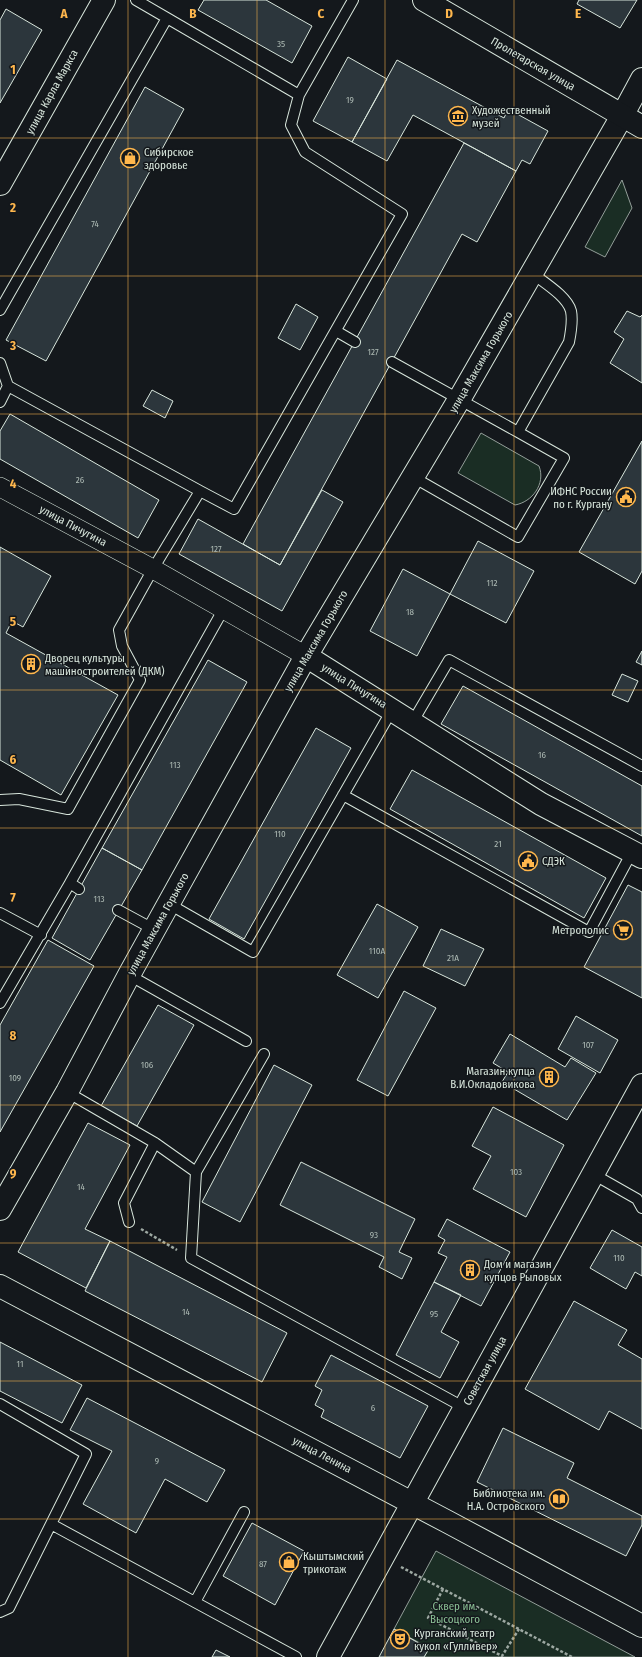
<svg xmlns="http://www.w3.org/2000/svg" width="642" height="1657" font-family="'Fira Sans Condensed',sans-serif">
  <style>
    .green { fill: #1a2d24; stroke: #939e99 }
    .building { fill: #2c363c; stroke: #d8e6dc }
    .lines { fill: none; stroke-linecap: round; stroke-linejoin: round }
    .lane-casing { stroke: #d8e6dc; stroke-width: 12 }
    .street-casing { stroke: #d8e6dc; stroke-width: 20 }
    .secondary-casing { stroke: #d8e6dc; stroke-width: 24 }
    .primary-casing { stroke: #d8e6dc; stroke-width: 24 }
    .path { stroke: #9da8a2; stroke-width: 2.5; stroke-dasharray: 3 2; stroke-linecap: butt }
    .lane { stroke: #14181c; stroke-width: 10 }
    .street { stroke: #14181c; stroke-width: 19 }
    .secondary { stroke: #14181c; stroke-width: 22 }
    .primary { stroke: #14181c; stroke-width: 22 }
    .grid { fill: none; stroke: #ffb74d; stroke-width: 1; stroke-opacity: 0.55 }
    .labels { text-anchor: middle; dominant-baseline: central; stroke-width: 3; stroke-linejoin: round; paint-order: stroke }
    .number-label { font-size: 9px; fill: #adbab4 }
    .street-label { font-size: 11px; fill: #d8e6dc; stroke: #14181c }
    .poi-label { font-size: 11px; fill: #d8e6dc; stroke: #14181c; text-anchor: start }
    .park-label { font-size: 11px; fill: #8ac095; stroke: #14181c }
    .grid-label { font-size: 13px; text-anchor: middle; font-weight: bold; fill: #ffb74d; stroke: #14181c; stroke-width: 3; stroke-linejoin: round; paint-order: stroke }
  </style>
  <rect width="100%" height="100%" fill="#14181c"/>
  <!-- green -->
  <path class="green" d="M622,180L632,208L605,257L585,247Z
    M481,433L539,466C546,484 532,502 515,505L458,473Z
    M436,1551L635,1657H424L429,1648L394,1629Z"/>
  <!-- building -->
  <path class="building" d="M204,0H266L312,26L292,63L198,10Z
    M579,0H637L620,28L577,4Z
    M6,9L42,30L0,103V20Z
    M348,57L387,79L352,142L313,121Z
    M397,60L504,118L508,109L548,131L530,164L522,160L516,171L413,115L387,161L352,142Z
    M145,87L184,109L46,361L6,340Z
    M464,143L516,171L477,242L462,234L280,565L243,544Z
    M296,304L318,317L300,350L278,338Z
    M627,311L640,317L642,315V383L610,363L624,339L614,332Z
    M152,390L173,401L165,418L143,406Z
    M10,414L159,500L138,538L0,459V431Z
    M642,441V571L635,584L579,552Z
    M322,490L343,502L282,611L179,554L198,519L280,565Z
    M478,541L534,571L506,623L450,594Z
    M0,547L51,576L23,627L12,621L6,633L118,695L61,795L0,760Z
    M403,569L450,594L417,656L370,631Z
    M642,651V665L636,662Z
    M208,660L247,682L142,870L102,848Z
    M622,674L638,681L628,702L612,695Z
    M463,686L642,786V836L441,724Z
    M316,728L351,748L244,939L209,919Z
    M412,770L606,878L584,918L390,809Z
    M102,848L142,870L90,960L52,938Z
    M628,885L642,892V998L584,967Z
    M377,904L418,927L378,998L337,975Z
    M441,929L484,949L465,986L423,966Z
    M48,940L94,966L0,1132V1025Z
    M404,991L436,1008L388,1096L357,1080Z
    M158,1005L194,1025L137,1126L101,1106Z
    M576,1016L618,1040L600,1073L558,1049Z
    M510,1034L565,1067L571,1058L596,1073L567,1120L502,1082L508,1072L493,1063Z
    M274,1065L312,1085L240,1222L202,1202Z
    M493,1107L564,1145L526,1217L473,1189L491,1156L472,1146Z
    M88,1123L130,1145L85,1229L110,1241L86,1288L18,1252Z
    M301,1162L415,1219L399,1252L412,1258L402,1279L379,1267L384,1257L280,1205Z
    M447,1219L510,1252L481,1306L434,1282L447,1257L438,1253L445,1240L438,1236Z
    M612,1230L642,1247V1276L635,1272L626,1289L590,1268Z
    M110,1241L287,1333L262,1382L85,1291Z
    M434,1282L461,1295L441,1332L459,1342L440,1378L396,1355Z
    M574,1301L627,1330L618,1345L642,1359V1429L609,1411L599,1430L525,1389Z
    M0,1342L82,1385L62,1423L0,1391Z
    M331,1355L428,1406L400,1458L321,1417L324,1410L315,1405L322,1390L315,1386Z
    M87,1398L225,1470L207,1502L165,1479L136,1533L83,1504L112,1451L70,1430Z
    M503,1428L574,1463L567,1478L642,1516V1525L626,1556L477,1482Z
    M252,1523L304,1551L275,1605L223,1576Z
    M394,1629L429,1649L424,1657H379Z
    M216,1650L230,1657H212Z"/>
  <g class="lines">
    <!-- lane casing -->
    <g class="lane-casing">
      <path id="lane" d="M136,0L167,18
        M0,310L167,18L299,95
        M336,331L355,342
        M392,362L518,432
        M0,363L8,386L200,491
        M0,402L8,386
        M413,477L518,537L564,458L518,432L569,342C571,332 573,321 571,311C567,296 543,282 532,273
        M412,723L449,660L642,766
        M343,795L589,932L632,852
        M0,800L19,799L68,809L140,680L122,646L119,630L153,569L200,491L234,509L402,214L305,152L291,125L299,95L353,0
        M70,883L223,610
        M169,904L253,952L392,710
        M118,910L155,930
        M0,913L41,935
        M129,975L246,1041
        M0,1003L70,883L79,889
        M264,1054L196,1172L191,1258L465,1408
        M67,1092L155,1143L196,1172
        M593,1174L637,1199L642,1208
        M129,1222L124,1203L155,1143
        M0,1404L86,1454L9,1608L0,1612
        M51,1524L296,1657
        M195,1602L244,1512"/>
    </g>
    <!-- street casing -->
    <g class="street-casing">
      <path id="street" d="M0,487L153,569L306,656"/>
    </g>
    <!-- secondary casing -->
    <g class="secondary-casing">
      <path id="secondary" d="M0,184L104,0
        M306,656L541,804L642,857
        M0,1209L67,1092L129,975L306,656L460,398L622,116L642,79
        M0,1286L448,1522L642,1626
        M328,1657L642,1085"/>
    </g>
    <!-- primary casing -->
    <g class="primary-casing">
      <path id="primary" d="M424,0L642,127"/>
    </g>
    <!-- path -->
    <path class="path" d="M141,1229L177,1250
      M401,1567L572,1657
      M443,1589L428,1618L502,1656L519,1629"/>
    <!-- lane -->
    <use href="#lane" class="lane"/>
    <!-- street -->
    <use href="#street" class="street"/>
    <!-- secondary -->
    <use href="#secondary" class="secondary"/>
    <!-- primary -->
    <use href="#primary" class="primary"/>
  </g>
  <!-- grid -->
  <path class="grid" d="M128,0V1657M257,0V1657M385,0V1657M514,0V1657M0,138H642M0,276H642M0,414H642M0,552H642M0,690H642M0,828H642M0,967H642M0,1105H642M0,1243H642M0,1381H642M0,1519H642"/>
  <!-- icons -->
  <defs>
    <g id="museum-ring" transform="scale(1)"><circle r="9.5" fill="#14181c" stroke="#ffb74d" stroke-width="1.5"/><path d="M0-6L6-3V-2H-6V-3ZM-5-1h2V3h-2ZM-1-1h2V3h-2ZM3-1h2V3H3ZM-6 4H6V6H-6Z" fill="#ffb74d"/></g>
    <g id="shop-ring" transform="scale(1)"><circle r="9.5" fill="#14181c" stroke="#ffb74d" stroke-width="1.5"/><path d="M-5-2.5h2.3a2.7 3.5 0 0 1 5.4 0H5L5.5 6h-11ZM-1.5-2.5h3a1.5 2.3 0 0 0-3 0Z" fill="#ffb74d"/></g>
    <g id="civic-ring" transform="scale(1)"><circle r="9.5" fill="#14181c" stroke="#ffb74d" stroke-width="1.5"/><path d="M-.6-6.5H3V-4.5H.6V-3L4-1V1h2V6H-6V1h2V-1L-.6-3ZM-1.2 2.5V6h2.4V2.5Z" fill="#ffb74d"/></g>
    <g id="building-ring" transform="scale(1)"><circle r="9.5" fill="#14181c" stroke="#ffb74d" stroke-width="1.5"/><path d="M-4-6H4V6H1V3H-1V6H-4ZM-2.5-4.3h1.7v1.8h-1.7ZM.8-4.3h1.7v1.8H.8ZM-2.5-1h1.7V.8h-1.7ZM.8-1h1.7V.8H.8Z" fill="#ffb74d"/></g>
    <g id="supermarket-ring" transform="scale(1)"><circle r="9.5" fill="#14181c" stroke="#ffb74d" stroke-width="1.5"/><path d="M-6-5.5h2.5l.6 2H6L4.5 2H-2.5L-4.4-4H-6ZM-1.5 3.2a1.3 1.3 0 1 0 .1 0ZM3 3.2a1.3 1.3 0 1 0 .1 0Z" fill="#ffb74d"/></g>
    <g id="library-ring" transform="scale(1)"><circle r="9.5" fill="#14181c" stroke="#ffb74d" stroke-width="1.5"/><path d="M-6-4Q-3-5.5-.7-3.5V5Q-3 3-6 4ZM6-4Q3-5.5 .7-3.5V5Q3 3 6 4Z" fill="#ffb74d"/></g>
    <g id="theatre-ring" transform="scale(1)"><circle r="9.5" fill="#14181c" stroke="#ffb74d" stroke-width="1.5"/><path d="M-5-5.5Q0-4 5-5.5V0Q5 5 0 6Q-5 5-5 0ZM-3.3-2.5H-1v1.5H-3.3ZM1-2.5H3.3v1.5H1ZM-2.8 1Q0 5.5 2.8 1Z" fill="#ffb74d"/></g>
  </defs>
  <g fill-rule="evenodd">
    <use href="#museum-ring" x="458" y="116"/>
    <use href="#shop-ring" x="130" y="158"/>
    <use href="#civic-ring" x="626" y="497"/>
    <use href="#building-ring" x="31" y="664"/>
    <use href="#civic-ring" x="528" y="861"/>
    <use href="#supermarket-ring" x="623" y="930"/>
    <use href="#building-ring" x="549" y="1077"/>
    <use href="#building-ring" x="470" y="1270"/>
    <use href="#library-ring" x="559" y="1499"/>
    <use href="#shop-ring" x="289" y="1562"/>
    <use href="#theatre-ring" x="400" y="1639"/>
  </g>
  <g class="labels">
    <!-- number labels -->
    <g class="number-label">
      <text x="281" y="44">35</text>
      <text x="350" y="100">19</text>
      <text x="95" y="224">74</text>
      <text x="373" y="352">127</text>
      <text x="80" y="480">26</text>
      <text x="216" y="549">127</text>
      <text x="492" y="583">112</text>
      <text x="410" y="612">18</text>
      <text x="542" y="755">16</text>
      <text x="175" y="765">113</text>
      <text x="280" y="834">110</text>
      <text x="498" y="844">21</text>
      <text x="99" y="899">113</text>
      <text x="377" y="951">110А</text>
      <text x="453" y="958">21А</text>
      <text x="588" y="1045">107</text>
      <text x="147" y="1065">106</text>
      <text x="15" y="1078">109</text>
      <text x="516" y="1172">103</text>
      <text x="81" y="1187">14</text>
      <text x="374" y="1235">93</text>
      <text x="619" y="1258">110</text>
      <text x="186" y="1312">14</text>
      <text x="434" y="1314">95</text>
      <text x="20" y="1364">11</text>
      <text x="373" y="1408">6</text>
      <text x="157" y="1461">9</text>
      <text x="263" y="1564">87</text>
    </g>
    <!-- street labels -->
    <g class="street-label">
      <text transform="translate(533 64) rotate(30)">Пролетарская улица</text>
      <text transform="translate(52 92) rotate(-61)">улица Карла Маркса</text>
      <text transform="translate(481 362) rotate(-60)">улица Максима Горького</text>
      <text transform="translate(73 526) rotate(28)">улица Пичугина</text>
      <text transform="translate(316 641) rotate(-60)">улица Максима Горького</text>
      <text transform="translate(354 686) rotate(32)">улица Пичугина</text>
      <text transform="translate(158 924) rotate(-61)">улица Максима Горького</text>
      <text transform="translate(485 1371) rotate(-61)">Советская улица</text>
      <text transform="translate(322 1455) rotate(28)">улица Ленина</text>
    </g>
    <!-- poi labels -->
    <g class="poi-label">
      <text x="472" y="110">Художественный<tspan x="472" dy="13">музей</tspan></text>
      <text x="144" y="152">Сибирское<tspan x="144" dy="13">здоровье</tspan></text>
      <text x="612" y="491" text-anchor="end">ИФНС России<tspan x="612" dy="13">по г. Кургану</tspan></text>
      <text x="45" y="658">Дворец культуры<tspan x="45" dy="13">машиностроителей (ДКМ)</tspan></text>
      <text x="542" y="861">СДЭК</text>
      <text x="609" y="930" text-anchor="end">Метрополис</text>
      <text x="535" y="1071" text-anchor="end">Магазин купца<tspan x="535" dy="13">В.И.Окладовикова</tspan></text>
      <text x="484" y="1264">Дом и магазин<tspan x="484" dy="13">купцов Рыловых</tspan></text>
      <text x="545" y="1493" text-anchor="end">Библиотека им.<tspan x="545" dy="13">Н.А. Островского</tspan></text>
      <text x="303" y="1556">Кыштымский<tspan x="303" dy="13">трикотаж</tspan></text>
      <text x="414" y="1633">Курганский театр<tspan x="414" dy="13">кукол «Гулливер»</tspan></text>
    </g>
    <!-- park labels -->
    <g class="park-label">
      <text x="455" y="1606">Сквер им.<tspan x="455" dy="13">Высоцкого</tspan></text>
    </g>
  </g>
  <g class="grid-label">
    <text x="64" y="18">A</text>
    <text x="193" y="18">B</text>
    <text x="321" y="18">C</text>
    <text x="449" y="18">D</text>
    <text x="578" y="18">E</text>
    <text x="13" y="74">1</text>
    <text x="13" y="212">2</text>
    <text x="13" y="350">3</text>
    <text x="13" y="488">4</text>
    <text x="13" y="626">5</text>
    <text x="13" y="764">6</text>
    <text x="13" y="902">7</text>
    <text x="13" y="1040">8</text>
    <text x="13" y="1178">9</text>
  </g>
</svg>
